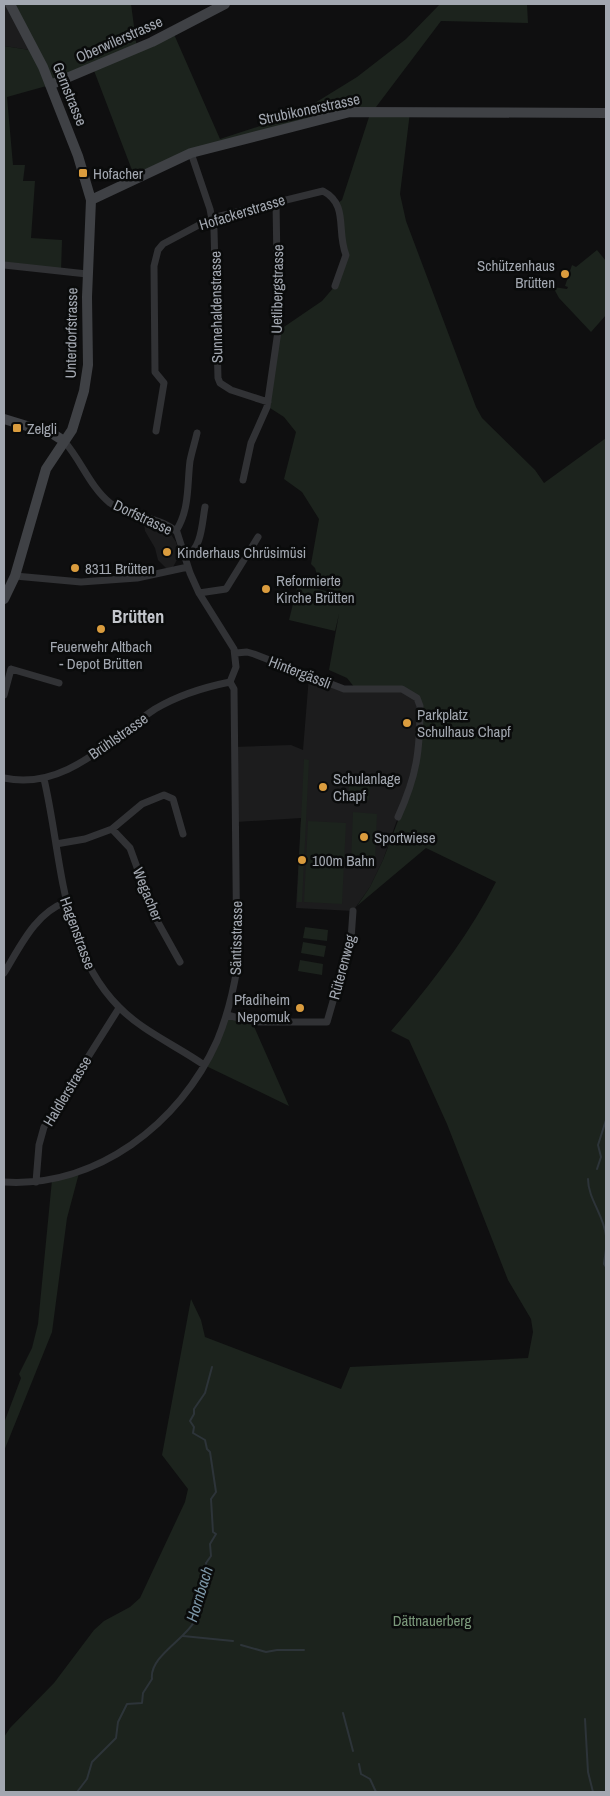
<svg xmlns="http://www.w3.org/2000/svg" width="610" height="1796" font-family="'Archivo Narrow',sans-serif">
  <style>
    .built { fill: #1c1c1d }
    .green { fill: #1c231d }
    .lines { fill: none; stroke-linecap: round; stroke-linejoin: round }
    .stream { stroke: #2d3439; stroke-width: 2 }
    .street { stroke: #313235; stroke-width: 7 }
    .secondary { stroke: #3f4145; stroke-width: 10 }
    .poi-dot { fill: #da9c3e; stroke: #0a0b0b; stroke-width: 2 }
    .labels { text-anchor: middle; dominant-baseline: central; stroke-width: 5; stroke-linejoin: round; paint-order: stroke }
    .street-label { font-size: 15px; fill: #a2a7b0; stroke: #0a0b0b }
    .poi-label { font-size: 15px; fill: #a2a7b0; stroke: #0a0b0b; text-anchor: start }
    .park-label { font-size: 15px; fill: #7b997b; stroke: #0a0b0b }
    .water-label { font-size: 16px; font-style: italic; fill: #7c96a7; stroke: #0a0b0b }
    .quarter-label { font-size: 18px; font-weight: bold; fill: #c3c6cc; stroke: #0a0b0b }
  </style>
  <rect width="100%" height="100%" fill="#0f0f10"/>
  <!-- built -->
  <path class="built" d="M4,4H10L36,51L4,46Z
    M144,522L170,533L176,542L179,552L178,558L173,567L167,569L158,560L155,548L145,531Z
    M309,676L344,689H402L417,698L419,742L398,817L383,860L370,887L353,911L296,908L301,818L236,822L234,747L291,745L303,750Z"/>
  <!-- green -->
  <path class="green" d="M10,4H131L137,49L173,32L220,139L297,114L357,77L406,39L440,4H527L528,23L441,21L373,111L410,112L400,194L406,221L476,407L482,418L535,470L544,483L606,438V1792H4V1737L10,1728L54,1683L94,1630L104,1621L130,1607L140,1598L185,1502L188,1489L162,1455L191,1299L201,1320L205,1337L341,1389L350,1367L528,1358L533,1332L531,1319L508,1280L447,1124L409,1040L391,1031C431,984 468,937 496,882L426,848L357,906L370,887L383,860L414,779L420,706L410,692L355,688L347,678L329,670L339,614L335,631L289,620L298,584L342,595L320,585L315,568L311,564L319,519L302,492L284,479L296,432L284,417L270,408L278,331L322,301L335,286L346,255L338,203L342,200L369,117L373,111L221,144L135,178L93,68L50,85L7,97L13,165H25L23,181H35L31,238L62,240L61,272L4,265V46L36,51Z
    M597,250L606,261V315L591,332L559,298L553,287L567,289L568,287L565,286L572,265L576,267Z
    M304,759L309,760L302,902H297Z
    M349,784L370,785L369,800L349,799Z
    M353,812L377,814L375,861L351,860Z
    M308,821L346,823L342,904L304,902Z
    M305,927L328,930L327,941L303,938Z
    M303,942L326,946L324,957L301,953Z
    M300,960L323,964L322,975L298,971Z
    M227,1015L252,1022L289,1106L204,1065Z
    M79,1173L67,1218L52,1332L4,1451V1423L21,1378L19,1374L32,1348L38,1324L52,1180Z"/>
  <g class="lines">
    <!-- stream -->
    <path class="stream" d="M597,1169L601,1157L598,1145L606,1120
      M588,1179C588,1199 604,1215 606,1236
      M606,1249L604,1264L606,1267
      M183,1636L233,1641
      M241,1645L266,1652L277,1650H304
      M343,1713L353,1751
      M585,1719L588,1772L593,1792
      M359,1764L361,1774L370,1779L376,1792
      M77,1792L87,1779L92,1762L116,1738L118,1722L127,1704L142,1703L143,1693L152,1679C149,1657 185,1639 194,1622C202,1608 202,1588 203,1573L207,1570L206,1563L211,1556L210,1544L216,1534L213,1532L211,1499L216,1492L210,1452L207,1449L205,1440L193,1433L194,1427L190,1421L194,1414V1409L205,1393L212,1367"/>
    <!-- street -->
    <path class="street" d="M191,153L210,209L214,230L218,378L220,383L231,390L268,402
      M4,265L87,274
      M156,431L164,383L155,372L154,266L158,250L163,244L212,218L323,191C349,205 336,230 346,255L335,286
      M64,441C81,460 90,487 110,503C130,517 159,516 177,532L190,573L199,593L234,649L236,667L230,682
      M243,480L251,443L267,407L278,331L276,201
      M176,531C190,509 187,484 190,461C192,451 195,442 197,433
      M185,557C202,550 202,522 205,507
      M15,576L81,582L137,578L188,567
      M199,593L226,589L258,537
      M236,653L247,652L254,654L344,689H402L417,698L420,706C420,751 417,775 398,817
      M4,695L11,669L59,683
      M4,778C65,791 108,740 155,709C177,696 205,687 230,682
      M44,779C62,855 60,948 119,1007C142,1031 177,1046 204,1065
      M112,829L130,848L155,917L180,962
      M56,844L85,839L112,829L142,804L164,795L173,799L183,834
      M4,973C20,947 35,913 66,902
      M227,1015L255,1022H327L351,939L353,911
      M4,1182C96,1188 180,1124 217,1041C227,1017 233,993 237,968L234,689L230,682
      M36,1182L39,1145L44,1127L119,1008"/>
    <!-- secondary -->
    <path class="secondary" d="M50,85L152,42L225,4
      M91,200L191,153L350,112L606,113
      M4,419L53,434L64,441
      M4,599L15,576L46,469L72,430L84,391L88,365L87,297L91,200L78,156L43,67L10,4"/>
  </g>
  <!-- markers -->
  <g class="poi-dot">
    <rect x="78" y="168" width="10" height="10" rx="2.5"/>
    <circle cx="565" cy="274" r="5"/>
    <rect x="12" y="423" width="10" height="10" rx="2.5"/>
    <circle cx="167" cy="552" r="5"/>
    <circle cx="75" cy="568" r="5"/>
    <circle cx="266" cy="589" r="5"/>
    <circle cx="101" cy="629" r="5"/>
    <circle cx="407" cy="723" r="5"/>
    <circle cx="323" cy="787" r="5"/>
    <circle cx="364" cy="837" r="5"/>
    <circle cx="302" cy="860" r="5"/>
    <circle cx="300" cy="1008" r="5"/>
  </g>
  <g class="labels">
    <!-- street labels -->
    <g class="street-label">
      <text transform="translate(119 39) rotate(-24)">Oberwilerstrasse</text>
      <text transform="translate(70 94) rotate(68)">Gernstrasse</text>
      <text transform="translate(309 109) rotate(-12)">Strubikonerstrasse</text>
      <text transform="translate(242 212) rotate(-17)">Hofackerstrasse</text>
      <text transform="translate(277 289) rotate(-89)">Uetlibergstrasse</text>
      <text transform="translate(216 307) rotate(-91)">Sunnehaldenstrasse</text>
      <text transform="translate(71 333) rotate(-89)">Unterdorfstrasse</text>
      <text transform="translate(143 517) rotate(25)">Dorfstrasse</text>
      <text transform="translate(300 672) rotate(21)">Hintergässli</text>
      <text transform="translate(118 736) rotate(-35)">Brühlstrasse</text>
      <text transform="translate(148 894) rotate(68)">Wegacher</text>
      <text transform="translate(78 933) rotate(70)">Hagenstrasse</text>
      <text transform="translate(236 938) rotate(-89)">Säntisstrasse</text>
      <text transform="translate(342 967) rotate(-75)">Rüterenweg</text>
      <text transform="translate(67 1091) rotate(-59)">Haldlerstrasse</text>
    </g>
    <!-- poi labels -->
    <g class="poi-label">
      <text x="93" y="173">Hofacher</text>
      <text x="555" y="265" text-anchor="end">Schützenhaus<tspan x="555" dy="17">Brütten</tspan></text>
      <text x="27" y="428">Zelgli</text>
      <text x="177" y="552">Kinderhaus Chrüsimüsi</text>
      <text x="85" y="568">8311 Brütten</text>
      <text x="276" y="580">Reformierte<tspan x="276" dy="17">Kirche Brütten</tspan></text>
      <text x="101" y="646" text-anchor="middle">Feuerwehr Altbach<tspan x="101" dy="17">- Depot Brütten</tspan></text>
      <text x="417" y="714">Parkplatz<tspan x="417" dy="17">Schulhaus Chapf</tspan></text>
      <text x="333" y="778">Schulanlage<tspan x="333" dy="17">Chapf</tspan></text>
      <text x="374" y="837">Sportwiese</text>
      <text x="312" y="860">100m Bahn</text>
      <text x="290" y="999" text-anchor="end">Pfadiheim<tspan x="290" dy="17">Nepomuk</tspan></text>
    </g>
    <!-- park labels -->
    <g class="park-label">
      <text x="432" y="1620">Dättnauerberg</text>
    </g>
    <!-- water labels -->
    <g class="water-label">
      <text transform="translate(199 1594) rotate(-73)">Hornbach</text>
    </g>
    <!-- quarter labels -->
    <g class="quarter-label">
      <text x="138" y="616">Brütten</text>
    </g>
  </g>
  <!-- border -->
  <rect width="610" height="1796" fill="none" stroke="#a2a7b0" stroke-width="10"/>
</svg>
